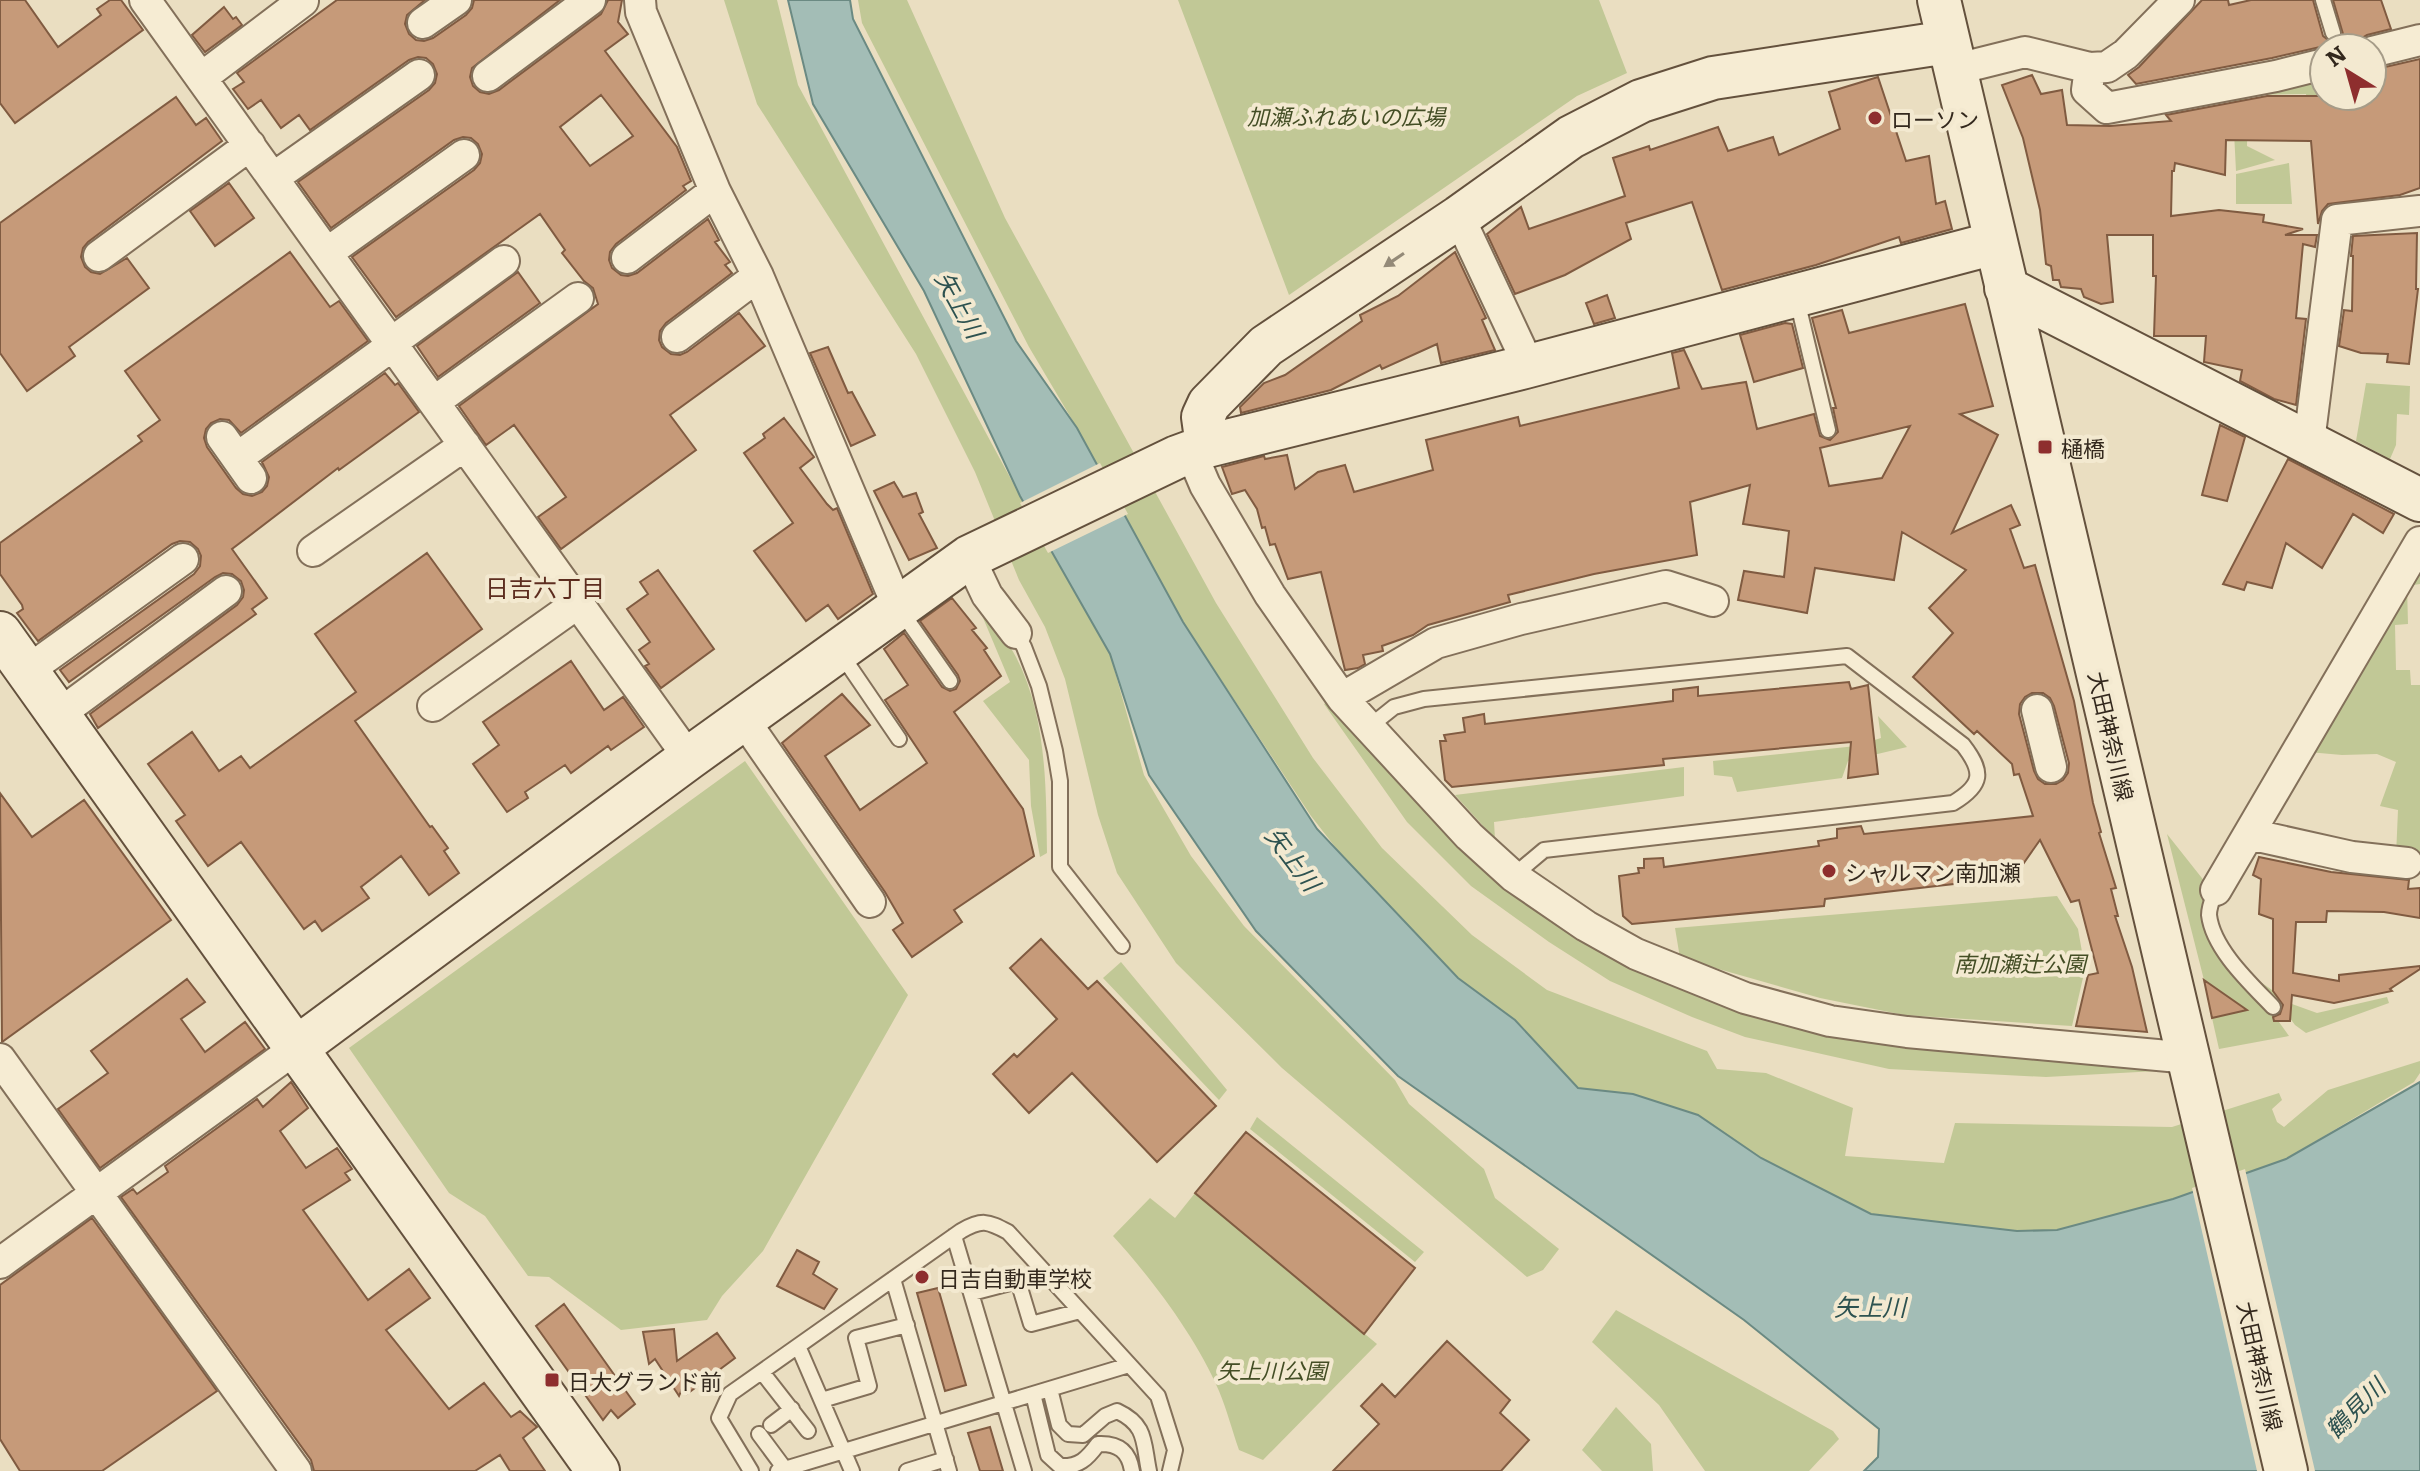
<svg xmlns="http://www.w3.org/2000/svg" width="2420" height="1471" font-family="Literata,'Noto Sans JP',serif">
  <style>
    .green { fill: #c1c896 }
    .water { fill: #a3bdb6; stroke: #6b8a83; stroke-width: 2 }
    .pier { fill: #eadec1 }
    .building { fill: #c69a79; stroke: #805b41; stroke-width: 2; fill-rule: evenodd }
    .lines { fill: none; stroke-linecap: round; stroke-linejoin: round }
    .lane-casing { stroke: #83705a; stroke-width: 18 }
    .street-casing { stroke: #83705a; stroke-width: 34 }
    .secondary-casing { stroke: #64513d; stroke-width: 46 }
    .lane { stroke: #f6ecd3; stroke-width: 14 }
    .street { stroke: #f6ecd3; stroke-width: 30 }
    .secondary { stroke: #f6ecd3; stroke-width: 42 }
    .oneway { fill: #948a78 }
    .poi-dot { fill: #8e2e2e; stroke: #f3e9d0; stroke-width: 3 }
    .labels { text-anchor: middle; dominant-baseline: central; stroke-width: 8; stroke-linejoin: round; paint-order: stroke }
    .park-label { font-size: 22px; font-style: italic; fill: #444e25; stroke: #f3e9d0 }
    .poi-label { font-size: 22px; fill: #33281d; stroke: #f3e9d0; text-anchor: start }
    .street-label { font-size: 22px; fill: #33281d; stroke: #f3e9d0 }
    .water-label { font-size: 24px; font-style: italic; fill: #2d5250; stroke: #f3e9d0 }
    .neighbourhood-label { font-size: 24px; fill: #5d2d1f; stroke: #f3e9d0 }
  </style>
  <rect width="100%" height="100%" fill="#eadec1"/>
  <!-- green -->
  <path class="green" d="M724,0H777L798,85L1020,496L1110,654L1144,775L1191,856L1244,926L1395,1080L1409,1104L1484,1169L1495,1198L1559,1249L1543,1270L1527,1277L1282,1068L1176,963L1117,873L1098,815L1065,679L1045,627L1019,580L975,472L916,354L757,104Z
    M858,0H907L1005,218L1216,603L1313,758L1382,848L1472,935L1547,990L1707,1051L1717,1069L1766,1073L1853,1108L1845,1156L1944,1163L1955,1123L2172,1127L2279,1093L2282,1100L2272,1109L2277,1122L2284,1127L2328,1090L2420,1061V1073L2414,1082L2286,1159L2173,1199L2056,1230L2017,1231L1871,1214L1761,1158L1698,1115L1633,1094L1578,1088L1515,1020L1458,978L1372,894L1311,816L1183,622L1077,428L1029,347L862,23Z
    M1178,0H1599L1627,73L1577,96L1289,295Z
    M2324,75V96L2308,107L2306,94L2248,95L2247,146L2275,160L2236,171L2232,93Z
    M2289,163L2292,204H2236V174Z
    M2366,383L2410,386L2409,415L2397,414L2396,445L2390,459L2356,441Z
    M2420,557V584L2407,586L2408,624L2395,625L2396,670H2410L2411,685H2420V857L2396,856L2398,810L2380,806L2396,762L2377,754L2342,755L2308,752Z
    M981,613C992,626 1008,641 1016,657C1047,717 1046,788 1047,853L1040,857L1031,806L1029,760L983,701L1010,682Z
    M1329,701L1628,965L1693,994L1738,1009L2151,1065L2157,1071L2046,1077L1889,1069L1745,1037L1692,1017L1610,981L1549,942L1471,886L1407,822L1324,704Z
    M1878,716L1907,747L1848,761L1842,778L1737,792L1732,777L1714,775L1713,761L1856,746L1881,738Z
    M745,761L908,995L763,1251L722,1296L707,1320L621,1330L549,1277L528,1276L485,1216L449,1193L349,1048Z
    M1684,767V796L1494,822L1495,839L1455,795Z
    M2167,834L2209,887L2202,915L2289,1036L2219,1049L2212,1018L2246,1010L2204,980Z
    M2057,896L2078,929L2085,969L2072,1026L1904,1015L1820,998L1680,958L1675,928Z
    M1121,962L1227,1090L1219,1100L1103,978Z
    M2255,978L2292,1004L2317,1013L2387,997L2389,1003L2306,1033L2295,1025L2279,1003L2253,980Z
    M1257,1117L1424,1252L1415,1262L1250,1129Z
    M1195,1193L1377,1344L1263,1460L1239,1450C1232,1430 1227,1410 1219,1391C1196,1337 1152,1279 1113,1236L1150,1198L1175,1218Z
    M1616,1310L1833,1431L1839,1439L1809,1471H1705L1659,1405L1592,1342Z
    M1616,1407L1651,1444L1653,1471H1602L1582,1450Z"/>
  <!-- water -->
  <path class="water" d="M788,0H850L853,19L1016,341L1077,428L1183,622L1317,829L1458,978L1515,1020L1578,1088L1633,1094L1698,1115L1761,1158L1871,1214L2017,1231L2057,1230L2173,1199L2286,1159L2420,1082V1471H1864L1878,1457L1879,1429L1744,1320L1398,1076L1256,931L1149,775L1110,654L1020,496L924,291L813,104Z"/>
  <!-- pier -->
  <path class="pier" d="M1100,463L1128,514L1048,553L1020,503Z
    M2245,1169L2315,1471H2257L2192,1188Z"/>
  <!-- building -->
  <path class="building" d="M0,0H25L58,47L101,15L97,9L110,0H121L143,30L15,123L0,103Z
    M337,0H425L407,15L405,24L409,34L416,40L424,41L433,38L466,15L472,8L474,0H560L472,68L470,77L473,86L480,92L489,94L499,90L601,14L608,0H622L618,22L628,34L605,51L677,147L691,181L683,186L686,190L616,244L610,252L609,260L612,268L621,275L628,276L637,273L708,219L719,240L715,242L730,262L725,265L732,273L666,323L660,331L659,340L662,347L671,354L680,355L687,352L739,313L765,346L670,415L696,450L561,549L538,517L566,497L514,425L486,445L459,406L598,304L593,288L584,281L562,253L565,250L540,214L396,317L352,257L474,170L480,163L482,154L478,144L471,138L463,137L454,140L331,228L298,182L429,90L435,83L437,74L433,64L426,58L418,57L409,60L310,130L299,115L281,128L261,100L248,109L233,89L244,82L237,73ZM601,95L633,136L590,166L560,127Z
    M2202,0H2228L2229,5L2251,0H2313L2323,36L2332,43L2340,40L2343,34L2333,0H2381L2391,29L2367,35L2359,40L2355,48L2320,47L2272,58L2136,84L2128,75L2139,67Z
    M224,7L233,19L236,17L242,25L205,52L192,35Z
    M2420,59V188L2400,195L2328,204L2322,211L2318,224L2311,141L2226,140L2225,175L2175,163L2174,171H2172L2171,216L2219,210L2264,215L2263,222L2303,229L2285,235H2317L2315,247L2303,244L2296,318L2306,319L2296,405L2274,399L2240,381L2242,370L2204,362L2206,336H2154L2156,276H2153V235H2107L2113,302L2101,304L2084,297L2081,289L2061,287L2059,280H2053L2051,266L2046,264L2040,210L2023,138L2002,85L2032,75L2041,94L2062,90L2067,125L2110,126L2171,121L2166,115L2267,96H2372V70Z
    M1878,77L1906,161L1929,156L1936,204L1945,201L1952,229L1901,243L1899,237L1816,265L1722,290L1692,202L1626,223L1631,239L1565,275L1515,294L1487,234L1521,207L1529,229L1625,196L1613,158L1649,146L1650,150L1718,127L1728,151L1773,137L1779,155L1840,129L1829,92Z
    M176,97L196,125L206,118L222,141L88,242L83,248L81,257L85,267L91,272L100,274L127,258L149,288L69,347L75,356L27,391L0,353V223Z
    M229,183L254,218L215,246L190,211Z
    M2417,233L2416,289H2418L2409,364L2387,362L2388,354L2361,353L2339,346L2344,310L2352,311L2353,256H2351L2353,236Z
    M290,252L330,307L339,301L368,341L241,433L229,420L220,419L211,423L206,429L204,438L207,447L236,488L243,494L252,496L262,492L267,486L269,477L262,462L385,373L395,385L398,383L419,412L339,470L338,468L232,549L267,598L252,609L256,614L98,728L90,714L237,605L243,597L244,590L241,581L232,574L223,573L215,577L69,682L60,670L194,574L200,566L201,556L198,549L190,542L180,541L172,544L38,641L17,613L23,609L22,605L0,574V543L142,441L138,436L160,420L125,371Z
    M1455,252L1486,318L1482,320L1495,350L1441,363L1437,344L1382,369L1380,365L1331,390L1241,413L1240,407L1264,383L1285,375L1362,321L1360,315L1398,296Z
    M518,272L540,303L438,377L417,346Z
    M1607,295L1615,318L1594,324L1586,303Z
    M1965,304L1993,406L1960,414L1998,435L1952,533L2011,505L2020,525L2010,529L2024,568L2035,565L2074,701L2093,803L2101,832L2099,833L2116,888L2111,889L2118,916H2115L2132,967L2147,1032L2076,1026L2088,975L2098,973L2079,900L2071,902L2040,840L2014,877L1825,899L1824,906L1632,924L1623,916L1619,876L1639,873L1638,868H1644V859L1663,858L1664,867L1819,846L1818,841L1837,838V829L1861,826L1864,834L2033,816L2019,774L2014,775L2012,764L1977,731L1974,734L1913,677L1953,633L1929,608L1966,570L1902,532L1894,580L1815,568L1807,613L1738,600L1744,571L1784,577L1789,531L1743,524L1750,485L1690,502L1697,555L1594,574L1508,595L1510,602L1428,625L1413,635L1382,646L1383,651L1363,655L1365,664L1358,668L1345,670L1321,572L1288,579L1275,544L1270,545L1265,527L1262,528L1257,509L1245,490L1232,494L1222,467L1264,456L1265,459L1287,455L1295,489L1318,472L1345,465L1354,492L1433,470L1426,440L1518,417L1520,426L1679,388L1672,353L1684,350L1702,389L1746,382L1757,429L1814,414L1820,436L1830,440L1838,432L1833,408H1836L1812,318L1842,310L1849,333ZM1910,426L1882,478L1829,486L1820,448ZM2032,693H2043L2050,698L2054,706L2069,763L2068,773L2063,780L2056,784H2045L2038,779L2034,771L2019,714L2020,704L2025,697Z
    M1785,323L1792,324L1803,368L1754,382L1740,335Z
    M828,347L848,393L852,392L875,435L851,446L810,353Z
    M784,418L814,457L800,468L827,504L833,510L837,508L873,594L838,619L828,605L806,621L754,551L793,523L744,453L765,438L763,434Z
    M2220,425L2245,437L2227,501L2202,495Z
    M2288,459L2394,514L2383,533L2353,514L2322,568L2286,543L2272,588L2247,582L2244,590L2223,584Z
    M894,482L903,497L916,493L923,512L919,514L937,548L909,560L874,491Z
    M427,553L482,629L355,721L430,827L432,826L448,848L444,851L459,873L429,895L401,856L361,887L369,898L322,931L315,921L304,929L241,842L208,866L176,821L185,815L148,764L192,732L219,771L241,756L250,768L356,692L315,634Z
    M658,570L714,649L661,688L645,666L649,664L639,650L650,642L627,609L648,594L640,582Z
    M952,598L976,628L972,630L987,648L984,650L1001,676L954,712L1023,809L1034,856L954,910L962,922L912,957L893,930L903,923L885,892L782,743L842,694L870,725L825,756L860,810L927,763L885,700L908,685L884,649L904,633L942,687L950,691L956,689L960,681L958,675L920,621Z
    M571,661L604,710L623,697L644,727L611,750L608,746L571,773L565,765L525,792L528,798L507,812L473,764L499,745L483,722Z
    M1849,682L1851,689L1868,685L1878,774L1848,778L1851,742L1663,759L1664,765L1452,787L1445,780L1440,741H1446L1444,735L1465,732L1463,718L1484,714L1485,724L1673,701V690L1698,687V696Z
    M0,793L32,837L84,800L171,920L2,1042Z
    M2259,857L2331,872L2409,880L2408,889L2420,888V918L2384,912L2327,911L2326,922H2296L2293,973L2339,981V975L2420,966V969L2390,989L2392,991L2334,1003L2292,995L2290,1021H2274L2273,1017L2280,1014L2283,1005L2273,991V919L2259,914L2261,879L2253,875Z
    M1041,939L1088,989L1097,981L1216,1106L1157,1162L1072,1073L1029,1113L993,1074L1014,1054L1017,1057L1057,1019L1010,968Z
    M187,979L205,1002L181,1019L205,1052L245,1022L265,1049L100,1168L58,1109L108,1073L91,1051Z
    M2204,980L2247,1010L2212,1018Z
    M291,1082L308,1108L280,1131L306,1168L337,1148L352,1169L345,1173L350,1180L303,1210L368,1300L409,1269L430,1298L386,1330L449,1409L484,1383L511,1417L520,1411L537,1427L523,1438L545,1471H510L500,1455L475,1471H314L311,1460L121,1197L133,1189L137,1194L168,1172L165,1166L257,1099L263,1107Z
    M1246,1132L1415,1268L1364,1334L1195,1193Z
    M92,1218L217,1391L102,1471H20L0,1439V1285Z
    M797,1250L819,1262L813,1274L837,1289L824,1309L777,1286Z
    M938,1288L966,1385L945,1391L917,1293Z
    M564,1304L635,1404L618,1418L611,1410L603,1420L536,1326Z
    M674,1329L677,1361L717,1333L735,1358L687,1394L682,1389L679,1396L655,1359L649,1364L643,1332Z
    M1447,1341L1510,1400L1500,1413L1529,1440L1501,1471H1333L1379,1424L1361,1406L1382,1384L1395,1397Z
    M990,1427L1003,1471H980L968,1433Z"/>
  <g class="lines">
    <!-- lane casing -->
    <g class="lane-casing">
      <path id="lane" d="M2323,0L2333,33
        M1797,300L1828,430
        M901,611L950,681
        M1016,633L1024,647L1039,686L1055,751L1060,781V867L1122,946
        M841,654L899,739
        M1369,727L1394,707L1424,699L1847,656L1963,745C1984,772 1983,785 1953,803L1544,850L1513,876
        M2216,890C2213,898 2209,906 2209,915C2213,949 2250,983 2273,1007
        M954,1236L1024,1471
        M893,1279L949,1471
        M972,1293L1018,1281L1031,1324L1080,1311
        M798,1346L852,1471
        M762,1372L808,1431
        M1050,1389L1059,1425L1068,1434L1083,1435L1105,1416L1117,1411C1147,1425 1143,1442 1149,1471
        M1033,1394L1048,1455L1060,1466C1079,1467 1087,1459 1098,1444C1118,1443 1129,1451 1132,1471
        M822,1400L869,1386L856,1338L907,1325
        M771,1425L792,1409
        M759,1434L785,1469
        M751,1471L719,1418L730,1394L961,1231C982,1219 987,1221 1008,1232L1158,1396L1175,1450L1170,1471
        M778,1471L1129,1365
        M907,1471L946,1459"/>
    </g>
    <!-- street casing -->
    <g class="street-casing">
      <path id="street" d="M145,0L689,758
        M640,0L641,12L715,191L758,276L898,607
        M423,23L456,0
        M2372,52L2420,40
        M2090,68L2087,90L2107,108L2276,76L2324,64
        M1957,69L2025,52L2090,68L2107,67L2126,54L2179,0
        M488,76L590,0
        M201,78L303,1
        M273,178L419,75
        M1459,217L1520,347L1525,367
        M327,253L464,155
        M99,256L250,145
        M627,258L715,191
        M677,337L758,276
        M391,343L504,261
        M434,402L578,298
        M222,437L251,478
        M2309,442L2337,220L2420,211
        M1191,452L1205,485L1270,595L1342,698L1469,836L1513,876L1586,926L1636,954L1745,998L1830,1021L1907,1032L2190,1058
        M237,458L393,345
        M313,551L465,445
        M969,557L987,595L1016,633
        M27,671L183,559
        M1342,698L1436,643L1521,619L1666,586L1713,601
        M433,706L578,603
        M2037,710L2051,767
        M58,715L226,591
        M744,720L870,902
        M2249,834L2352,857L2407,863
        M2216,890L2420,542
        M0,1059L296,1471
        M0,1263L295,1049"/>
    </g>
    <!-- secondary casing -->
    <g class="secondary-casing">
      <path id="secondary" d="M1939,0L2286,1471
        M2006,288L2420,500
        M1207,446L1203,417L1209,404L1266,346L1459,217L1571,137L1641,101L1713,78L1948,42
        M0,633L598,1471
        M295,1049L689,758L969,557L1177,457L1207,446L1525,367L1995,243"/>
    </g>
    <!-- lane -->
    <use href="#lane" class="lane"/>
    <!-- street -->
    <use href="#street" class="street"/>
    <!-- secondary -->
    <use href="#secondary" class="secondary"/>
  </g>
  <!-- one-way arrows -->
  <defs><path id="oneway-solid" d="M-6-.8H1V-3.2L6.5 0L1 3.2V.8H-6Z" transform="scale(2)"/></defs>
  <use class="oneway" href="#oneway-solid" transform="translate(1394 260) rotate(146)"/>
  <!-- markers -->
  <g class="poi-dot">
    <circle cx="1875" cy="118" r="8"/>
    <rect x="2037" y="439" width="16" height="16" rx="4"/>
    <circle cx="1829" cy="871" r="8"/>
    <circle cx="922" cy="1277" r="8"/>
    <rect x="544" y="1372" width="16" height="16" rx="4"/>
  </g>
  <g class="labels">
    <!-- park labels -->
    <g class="park-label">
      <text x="1346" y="115">加瀬ふれあいの広場</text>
      <text x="2020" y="962">南加瀬辻公園</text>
      <text x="1272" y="1369">矢上川公園</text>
    </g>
    <!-- poi labels -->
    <g class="poi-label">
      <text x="1891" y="118">ローソン</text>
      <text x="2061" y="447">樋橋</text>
      <text x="1845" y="871">シャルマン南加瀬</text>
      <text x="938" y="1277">日吉自動車学校</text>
      <text x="568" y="1380">日大グランド前</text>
    </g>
    <!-- street labels -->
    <g class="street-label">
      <text transform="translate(2112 736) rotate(77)">大田神奈川線</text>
      <text transform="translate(2261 1366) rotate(77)">大田神奈川線</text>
    </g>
    <!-- water labels -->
    <g class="water-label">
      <text transform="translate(961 304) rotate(61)">矢上川</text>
      <text transform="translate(1294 858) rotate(53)">矢上川</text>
      <text x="1870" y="1305">矢上川</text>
      <text transform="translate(2354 1407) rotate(-45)">鶴見川</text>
    </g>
    <!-- neighbourhood labels -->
    <g class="neighbourhood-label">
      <text x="545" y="586">日吉六丁目</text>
    </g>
  </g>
  <!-- north arrow -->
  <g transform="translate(2348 72) rotate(323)"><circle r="38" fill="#f3e9d0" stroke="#a69c88" stroke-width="2"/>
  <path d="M0-6L14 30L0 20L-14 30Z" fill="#8e2e2e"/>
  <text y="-12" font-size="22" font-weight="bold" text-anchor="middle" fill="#33281d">N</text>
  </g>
</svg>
